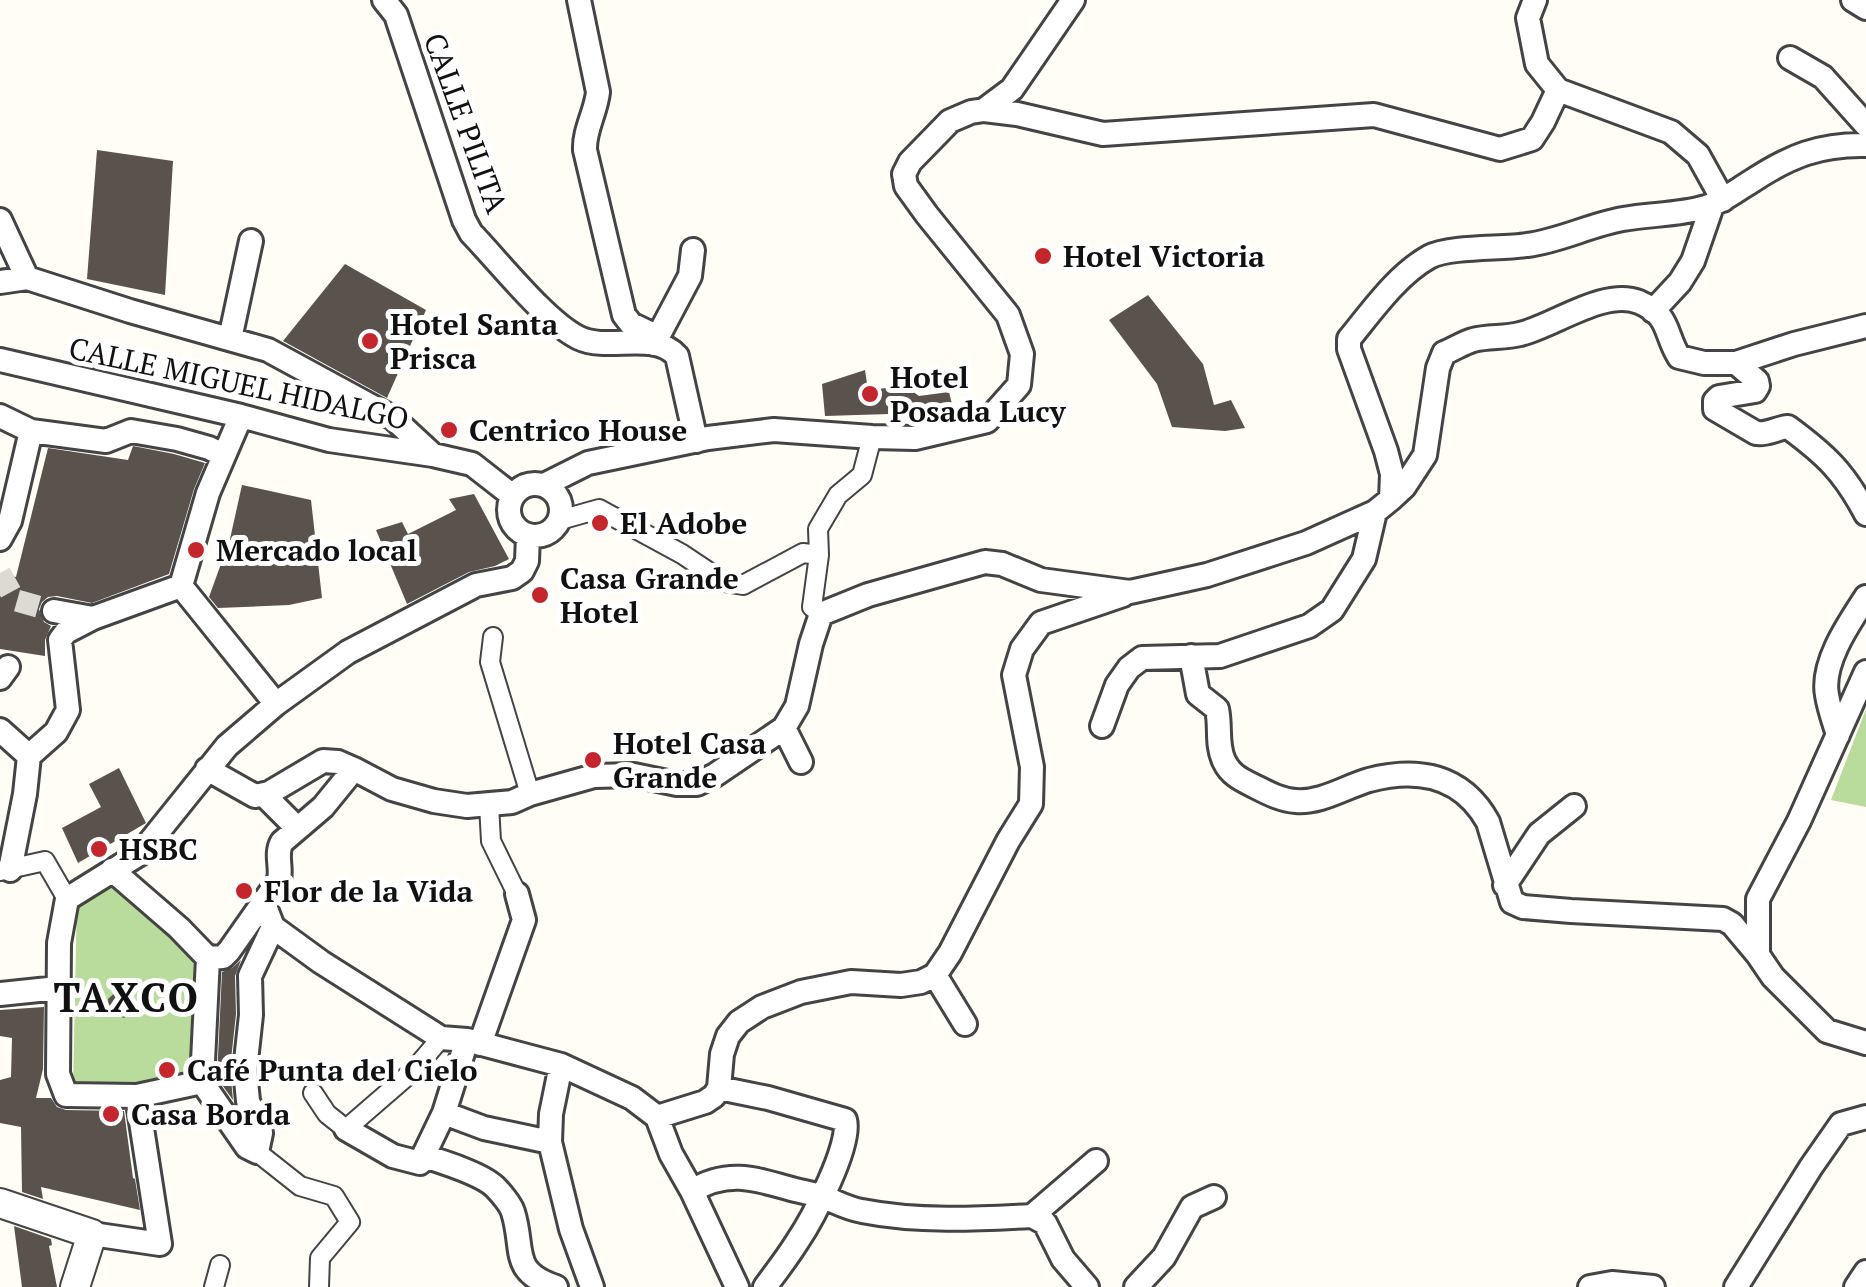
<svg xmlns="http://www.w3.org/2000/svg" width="1866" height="1287" font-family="'PT Serif',serif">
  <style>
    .forest { fill: #b9dc9c }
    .building { fill: #5a524d }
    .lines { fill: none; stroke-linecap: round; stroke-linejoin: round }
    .minor-tunnel { stroke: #dbdad3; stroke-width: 22; stroke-dasharray: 22 11; stroke-linecap: butt }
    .pedestrian-casing { stroke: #444; stroke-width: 22 }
    .minor-casing { stroke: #444; stroke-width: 28 }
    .tertiary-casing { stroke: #444; stroke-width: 32 }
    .pedestrian { stroke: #fff; stroke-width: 18 }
    .minor { stroke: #fff; stroke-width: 22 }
    .tertiary { stroke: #fff; stroke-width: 28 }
    .poi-dot { fill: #c4262e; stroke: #fff; stroke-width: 4 }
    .labels { text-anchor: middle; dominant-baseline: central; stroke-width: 10; stroke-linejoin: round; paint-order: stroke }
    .street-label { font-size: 30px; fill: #111; stroke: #fff }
    .poi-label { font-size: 30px; font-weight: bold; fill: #111; stroke: #fff; text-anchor: start }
    .district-label { font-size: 40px; font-weight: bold; letter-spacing: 2.5px; fill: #111; stroke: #fff }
  </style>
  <rect width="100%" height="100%" fill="#fffdf5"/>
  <!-- forest -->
  <path class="forest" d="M1866,709V807L1831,800Z
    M103,877L202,960L200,1077L136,1094L73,1088L77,897Z"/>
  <!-- building -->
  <path class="building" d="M97,150L173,161L165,295L87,279Z
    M345,264L426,310L387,398L283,341Z
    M1148,295L1203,364L1214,405L1231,400L1245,428L1225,431L1172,427L1157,384L1109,320Z
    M865,370L868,390L905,386L919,396L949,392L954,412L825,416L822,384Z
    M133,446L174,454L205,463L194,489L169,574L92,603L57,596L48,597L42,602L39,609L44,622L51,626L45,640V656L0,649V573L16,577L48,448L128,460Z
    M242,485L311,500L322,598L289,605L218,608L209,597L230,539Z
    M474,494L509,559L495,566L469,572L407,604L376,530L402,522L408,534L456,510L449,499Z
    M119,768L146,823L78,863L62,828L101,807L89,784Z
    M241,960L235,976L236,1014L230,1069L233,1100L217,1078L222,972L232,968Z
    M118,990L132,994L135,1008L124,1018L110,1013L108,999Z
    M44,1007L43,1069L36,1098H51L57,1107L66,1110L124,1111L133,1178L135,1179L140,1210L41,1187L43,1199L22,1192L21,1127L0,1123V1080L11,1077L12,1038L0,1036V1010Z
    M14,1226L51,1239L52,1245L49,1246L57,1287H22Z"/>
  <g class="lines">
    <!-- minor-tunnel -->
    <path class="minor-tunnel" d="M0,573L15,600L54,611"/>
    <!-- pedestrian casing -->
    <g class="pedestrian-casing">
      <path id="pedestrian" d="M560,520L599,509L682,554L724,582L743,585L803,553L819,555
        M821,614L812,607L819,555L818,529L838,495L862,475L872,437
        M493,637L490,662L530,794
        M489,805L491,841L517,894
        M0,871L45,861L67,899
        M313,1093L327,1114L346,1129L413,1071L441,1038
        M257,1152L300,1186L334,1196L350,1222L320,1258L319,1287
        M214,1287L220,1265"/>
    </g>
    <!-- minor casing -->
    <g class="minor-casing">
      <path id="minor" d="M384,0L396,15L464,220L471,233C498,261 546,322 579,338C609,352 654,330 677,356L696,441
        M579,0L598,92C596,112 584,130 585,150L624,315L631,324L658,337
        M1853,0L1866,8
        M1790,58L1823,77L1866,125
        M1558,90L1671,132L1698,155L1723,200
        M984,110L1012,89L1073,0
        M0,220L27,278
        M0,282L27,278L130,311L268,350L393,418L433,455
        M1653,311L1680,282L1693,261L1712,206
        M230,339L251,241
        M654,344L690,276L693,250
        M0,360L241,416L329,440L433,455L472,464L513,496
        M1736,363L1794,344L1866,326
        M0,416L31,431L106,441L131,431L177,439L209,448L223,455
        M509 510a26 26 0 1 1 52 0a26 26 0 1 1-52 0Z
        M544,485L588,463L708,438L774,430L872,437L915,438L987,421L1019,385L1022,354L1008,315L927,215L906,186L904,174L910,162L950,121L971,112L984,110L1017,114L1103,134L1374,115L1500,149L1532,139L1543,122L1558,90L1537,64L1528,18L1535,0
        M1391,499L1404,487L1425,455L1438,368L1444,353C1454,349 1463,343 1473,340C1488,336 1505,338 1520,334C1554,326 1604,288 1639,302C1671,316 1664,333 1679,357L1704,363H1736L1757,381L1758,386L1755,391L1719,397L1715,401V409L1756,433C1767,435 1777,428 1788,427C1826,455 1844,472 1866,514
        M0,539L10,521L31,431
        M181,586L208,493L241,416
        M181,586L276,704
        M54,611L93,618L181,586
        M1191,656L1198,694L1217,709C1221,727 1216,744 1224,761C1230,774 1240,779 1252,785C1266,792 1280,800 1296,801C1321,803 1345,787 1369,780C1418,767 1462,775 1488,822L1512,902L1523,907L1571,911L1723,919L1732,924L1758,955L1773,977L1827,1031L1866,1043
        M0,678L8,667
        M1102,726L1117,685L1129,668L1142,658L1220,656L1309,626L1332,610L1364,559L1375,512
        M784,728L801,762
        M0,730L29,756
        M1838,735C1834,722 1829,708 1827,695C1821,663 1849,623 1866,597
        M207,769L255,796L269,793L323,761L338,762L354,769L392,789L434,801L467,806L512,802L530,794L594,776L634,775L677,784H697L715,775L784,728L797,706L811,644L821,614L868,595L985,562L1002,564L1041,580L1130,592L1207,575L1306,543L1375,512L1391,499L1392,474L1386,451L1349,349V339C1372,311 1397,275 1429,257C1450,246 1501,249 1527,245C1560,241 1589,225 1623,219C1651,214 1678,215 1706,207C1722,202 1737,190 1752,181C1790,156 1820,144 1866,145
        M264,795L297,828
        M10,870L25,794L29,756L56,732L68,710L60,640L66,632L93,618
        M112,870L179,928L208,958L202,1082
        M1505,885L1539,834L1574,806
        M273,927L321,962L441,1038L467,1040L561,1065L632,1098L657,1117L671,1154L692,1191L737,1287
        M1758,955V899L1799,821L1866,672
        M208,958L223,957L229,951L279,880C282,867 275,854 282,842L323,807L354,769
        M935,975L965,1024
        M0,994L58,988
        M480,1044L524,920L517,894
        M561,1065L551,1114L550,1142L571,1229L592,1287
        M202,1082L137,1096L66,1095L58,1074L59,943L67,899L141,853L227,746L276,704L348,652L476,585L512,578L522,571L527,561L528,535
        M202,1082L247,1147L257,1152L261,1133L248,1101L245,1070L251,1015L250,976L273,927L263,901
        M719,1088L768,1098L845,1120C852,1144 812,1220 797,1242C787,1258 776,1272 765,1287
        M444,1113L484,1128L550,1142
        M657,1117L705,1102L714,1096L719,1088L722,1054L728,1036L739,1022L762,1007L801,992L851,982L901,985L921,982L935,975L950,953L1008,841L1031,804L1032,767L1014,675L1022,649L1041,623L1123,595
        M346,1129L393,1156L420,1163L444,1113L467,1040
        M424,1156C443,1162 482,1174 495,1187C501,1193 511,1205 513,1212C525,1250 509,1271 556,1287
        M692,1191C726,1170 753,1178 788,1188C801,1192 814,1193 826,1198C838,1203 849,1209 862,1211C917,1222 977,1219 1032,1216L1045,1223L1063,1259L1087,1287
        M1032,1216L1096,1161
        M92,1234L160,1244L137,1096
        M1136,1287L1164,1257L1192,1207L1214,1197
        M1590,1287L1612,1283L1653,1287
        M1736,1287L1811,1167L1841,1124L1866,1117
        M1856,1287L1866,1272"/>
    </g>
    <!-- tertiary casing -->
    <g class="tertiary-casing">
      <path id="tertiary" d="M0,1203L92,1234L75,1287"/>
    </g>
    <!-- pedestrian -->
    <use href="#pedestrian" class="pedestrian"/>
    <!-- minor -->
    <use href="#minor" class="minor"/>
    <!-- tertiary -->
    <use href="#tertiary" class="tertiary"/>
  </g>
  <!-- markers -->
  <g class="poi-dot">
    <circle cx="1043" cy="256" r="10"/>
    <circle cx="370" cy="341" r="10"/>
    <circle cx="870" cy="394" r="10"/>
    <circle cx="449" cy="430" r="10"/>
    <circle cx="600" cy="523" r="10"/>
    <circle cx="196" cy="550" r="10"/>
    <circle cx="540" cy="595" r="10"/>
    <circle cx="593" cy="760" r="10"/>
    <circle cx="99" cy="849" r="10"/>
    <circle cx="244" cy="891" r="10"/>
    <circle cx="167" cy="1070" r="10"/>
    <circle cx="111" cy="1114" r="10"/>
  </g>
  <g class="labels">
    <!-- street labels -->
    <g class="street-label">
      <text transform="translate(466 123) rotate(70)">CALLE PILITA</text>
      <text transform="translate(239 383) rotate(12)">CALLE MIGUEL HIDALGO</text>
    </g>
    <!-- poi labels -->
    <g class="poi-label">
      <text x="1063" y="256">Hotel Victoria</text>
      <text x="390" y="324">Hotel Santa<tspan x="390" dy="34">Prisca</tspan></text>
      <text x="890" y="377">Hotel<tspan x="890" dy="34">Posada Lucy</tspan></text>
      <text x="469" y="430">Centrico House</text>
      <text x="620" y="523">El Adobe</text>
      <text x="216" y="550">Mercado local</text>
      <text x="560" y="578">Casa Grande<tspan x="560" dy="34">Hotel</tspan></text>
      <text x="613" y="743">Hotel Casa<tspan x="613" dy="34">Grande</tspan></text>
      <text x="119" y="849">HSBC</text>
      <text x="264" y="891">Flor de la Vida</text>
      <text x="187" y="1070">Café Punta del Cielo</text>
      <text x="131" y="1114">Casa Borda</text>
    </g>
    <!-- district labels -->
    <g class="district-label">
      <text x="127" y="996">TAXCO</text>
    </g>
  </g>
</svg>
